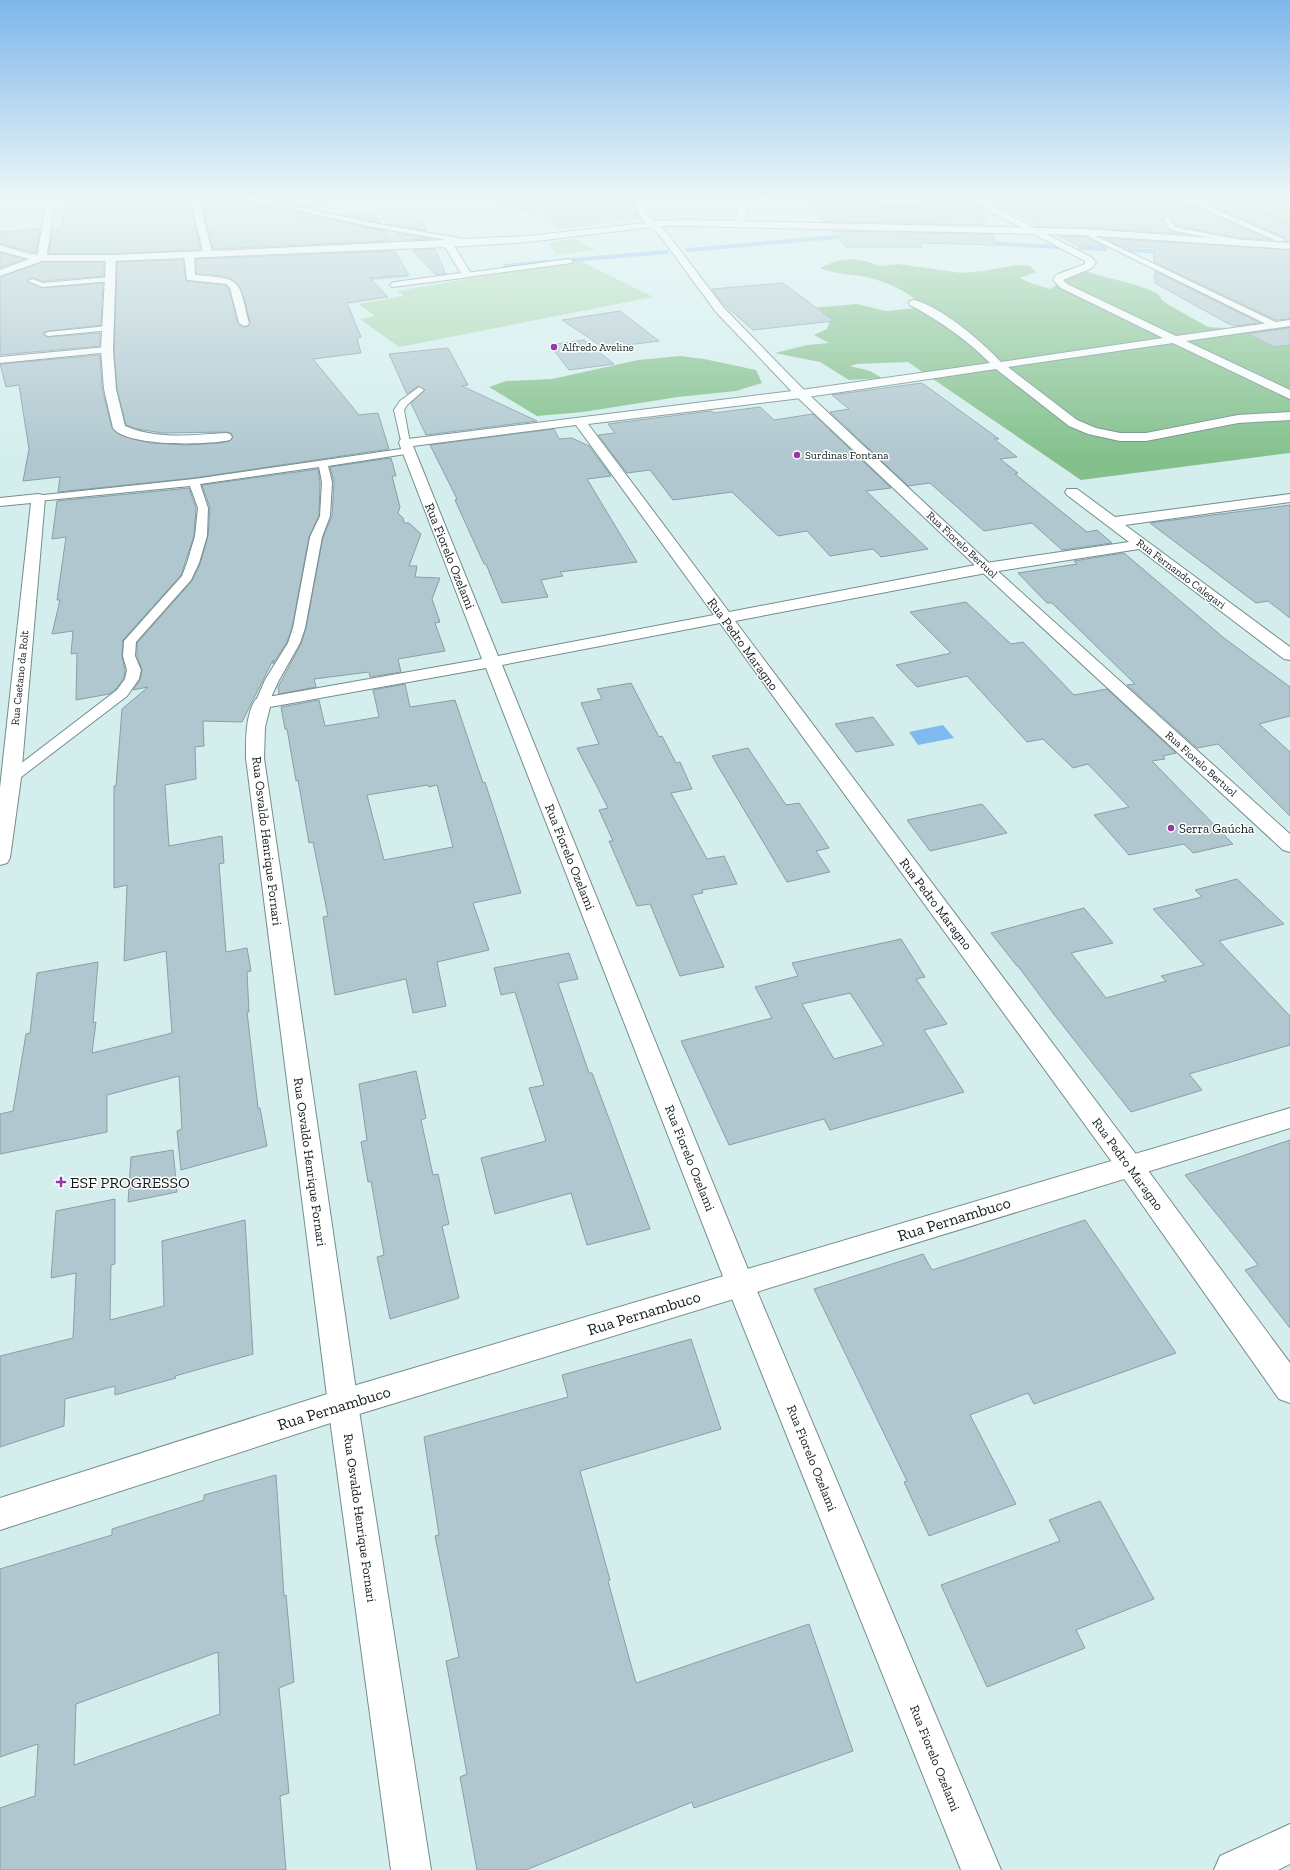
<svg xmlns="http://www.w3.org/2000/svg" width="1290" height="1870" font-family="'Zilla Slab',serif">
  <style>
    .green { fill: #a8d7ae }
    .forest { fill: #83c08b }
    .water { fill: #7fbaef }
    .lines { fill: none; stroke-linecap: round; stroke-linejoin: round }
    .stream { stroke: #7fbaef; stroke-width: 4 }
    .building { fill: #b0c7cf; stroke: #899fa7; fill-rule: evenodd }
    .lane-casing { stroke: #758d8d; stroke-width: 2 }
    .street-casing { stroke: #758d8d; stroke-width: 2 }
    .secondary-casing { stroke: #758d8d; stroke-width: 2 }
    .lane { fill: #fff; fill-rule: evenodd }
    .street { fill: #fff; fill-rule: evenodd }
    .secondary { fill: #fff; fill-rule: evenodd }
    .poi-dot { fill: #943aa5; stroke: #fff; stroke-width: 1.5 }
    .labels { text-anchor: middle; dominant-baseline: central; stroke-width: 3; stroke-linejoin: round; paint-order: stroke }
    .far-poi-label { font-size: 11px; fill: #121b1b; stroke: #fff; text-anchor: start }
    .far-street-label { font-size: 11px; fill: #121b1b; stroke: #fff }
    .street-label { font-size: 13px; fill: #121b1b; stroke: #fff }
    .poi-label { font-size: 13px; fill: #121b1b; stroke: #fff; text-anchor: start }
    .near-poi-label { font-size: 16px; fill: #121b1b; stroke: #fff; text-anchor: start }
    .near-street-label { font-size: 16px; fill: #121b1b; stroke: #fff }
  </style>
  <rect width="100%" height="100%" fill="#d4eeee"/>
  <!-- green -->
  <path class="green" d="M558,198H637L639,218L560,230C550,225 541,220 538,209L543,202Z
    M1187,198H1290V241Z
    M314,216L442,241L302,247L298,229L319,227Z
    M575,239L596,250L556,255L549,242Z
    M578,260L653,297L399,347L360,319L375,316L359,304L404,296L397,291Z"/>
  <!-- forest -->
  <path class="forest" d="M493,198H554L540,202L537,205V215L515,209Z
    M851,259L865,261L880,266L898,264L962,273L984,271L1016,265L1030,266L1036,272L1020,278C1024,281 1045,288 1051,289L1057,284L1055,278C1064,261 1088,273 1101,276C1118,280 1134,284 1150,290L1158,294L1162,300L1169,305L1208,327L1256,330L1290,327V453L1081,480L908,362L857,364L850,366L870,371L882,378L849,380L820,362L775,353L807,345L829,343L814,335L827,329L829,322L818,312L811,308L857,304L886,311L917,308L919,302C904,290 885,281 866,277C851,274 835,274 820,268L836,261Z
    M680,356L704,359L756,370L762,383L736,391L678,397L583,412L537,416L489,387L506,381L552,379L638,360Z"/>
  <!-- water -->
  <path class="water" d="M943,725L954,738L918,745L909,732Z"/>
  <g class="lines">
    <!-- stream -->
    <path class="stream" d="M985,243L1058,247
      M1080,248L1106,249
      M688,250L849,236
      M1129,250L1165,252
      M560,261L667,252
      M505,266L548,262
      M359,279L406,275"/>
  </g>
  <!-- building -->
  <path class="building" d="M69,198H189L201,250L111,254H49L52,228H61Z
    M200,198H240L307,214L300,218L319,217L384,231L390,241L213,249Z
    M262,198H337L316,209Z
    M921,198H964L977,206L987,225L824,222L808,202L926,205Z
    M986,198H1177L1272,240L1239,238L1176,226L1168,216H1163L1165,226L1171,231L1185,234L1083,228L1040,227Z
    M1194,198H1233L1244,203L1290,225V242L1285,241V238Z
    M375,213L380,223L342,215Z
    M381,218H425L422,225H425L427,231L387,224Z
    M40,229L36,253L0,244V232Z
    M832,231L992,234L998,245L921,243L922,247H846Z
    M395,232L431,239L403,240Z
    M1059,236L1085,237L1105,246H1078Z
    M1103,238L1290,250V319L1276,320L1154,262V247H1121Z
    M435,249L446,274L436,275L412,250Z
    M395,251L409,275L370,278L388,297L347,303L361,337L357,338L361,353L313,359L359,415L378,413L389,449L194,478L58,492L60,477L23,481L29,449L19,385L6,387L0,364L100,355L102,389L112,428L120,435L150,443L187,445L220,443L230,441L233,438L231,433L226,432L162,433L138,429L126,425L117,389L114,350L117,262L183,260L186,281L225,285L229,289L238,323L244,327L248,326L250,323L244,297L237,283L223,276L196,274V259Z
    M0,253L24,259L0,268Z
    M42,262H104V276L43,281L33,278L27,280L42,288L103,283L101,325L48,331L43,333L48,337L100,333V346L0,355V277Z
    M1155,271L1260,323L1234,326L1227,323L1155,283Z
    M783,283L834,321L753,330L721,302L712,289Z
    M620,311L659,341L604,348L562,320Z
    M1290,328V345L1274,347L1248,334Z
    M584,340L614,364L569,370L550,345Z
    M448,348L468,385L462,386L537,421L426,435L411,403L425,390L418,386L407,394L389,354Z
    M922,383L999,439H994L1017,457L1000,459L1018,473L1015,474L1087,532L1097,530L1112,543L1062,550L1032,523L984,531L930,483L908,486L830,412L849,409L832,395Z
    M760,407L774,420L813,414L891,488L866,491L928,549L881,557L873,549L830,556L807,531L778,536L732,492L673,500L650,470L627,473L598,435L615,433L608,424L711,411L714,413Z
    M554,429L559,439L572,438L589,446L611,476L587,479L637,562L560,572L563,576L541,580L548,597L502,603L486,564H484L455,500L457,499L430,445Z
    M391,458L396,476H392L400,507L398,513L403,518L404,523H409L421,534L409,566H417L415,577L440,578L432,599L440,622L435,623L445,651L398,659L401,672L370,677L369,672L314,679L316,687L279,694L278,687L301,644L306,628L323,537L332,516L334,482L330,467Z
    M318,469L320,482L319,516L309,537L292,628L287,642L273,664V660L242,722L203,721L204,746L195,747L196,779L165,785L169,846L222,836L224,863L219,864L226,952L247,948L251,971L247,972L249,1012H247L258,1108H260L267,1146L181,1170L177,1131L182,1129L179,1076L107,1095V1132L0,1154V1114L13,1111L26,1034L30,1033L37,973L98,962L93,1023L96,1022L92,1053L172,1033L166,951L124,961L127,885L114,888V786H116L122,709L148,687L133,690L140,680L142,670L137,656V643L192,581L200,564L208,536L210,508L202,485Z
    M189,488L196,508L194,536L181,575L123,640L122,656L125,670L124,678L116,689L109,694L76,700L77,653L71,654L73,631L52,634L60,600H57L66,537L52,539L57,501Z
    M1290,505V618L1268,601L1256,603L1150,523Z
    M1124,553L1224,638L1290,687V716L1259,724L1290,752V816L1218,744L1197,748L1127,685L1135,684L1052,603H1047L1018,573L1077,564L1074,561Z
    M966,602L1011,644L1023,642L1074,695L1107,689L1176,753L1163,756L1165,759L1152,761L1233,844L1193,853L1184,844L1129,855L1094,815L1129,807L1088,764L1073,768L1043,739L1027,742L967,676L917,687L896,665L951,653L910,612Z
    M631,683L659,737L662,736L676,763L680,762L692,789L671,793L707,859L724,856L737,884L702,890L703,893L692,895L724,967L680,976L650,904L637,906L609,841H613L599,810L608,808L577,748L599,744L581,703L602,699L597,689Z
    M405,684L410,707L455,700L483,783L485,782L521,893L473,903L489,950L437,962L446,1006L413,1013L406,979L335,995L323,917L328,916L313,842L309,843L298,780L296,781L287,729H285L281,707L319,700L325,726L379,717L373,690ZM428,785L429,787L437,785L453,847L384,860L367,795Z
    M873,717L894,745L856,752L835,724Z
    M748,748L786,805L799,803L829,848L816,851L830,872L787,882L712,756Z
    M982,804L1007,833L930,851L907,820Z
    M1237,879L1284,924L1219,941L1290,1016V1045L1189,1074L1202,1090L1131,1112L1053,1013L1018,966H1017L991,933L1084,908L1113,943L1071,953L1106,998L1166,981L1161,976L1204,965L1153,909L1202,897L1195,890Z
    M901,939L925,977L916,979L947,1024L924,1030L964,1092L830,1130L824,1119L729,1145L681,1041L772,1018L755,987L798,976L792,963ZM850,993L884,1045L834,1059L802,1004Z
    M569,953L578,979L558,983L589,1073H592L650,1229L587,1245L571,1193L495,1214L481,1158L546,1141L529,1088L544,1085L515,992L501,995L494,968Z
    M416,1071L426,1118L421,1120L433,1175L438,1174L449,1224L442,1226L459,1298L390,1319L377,1257L384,1255L371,1181L368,1182L361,1142L367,1140L359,1084Z
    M1290,1140V1328L1245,1270L1258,1265L1185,1175Z
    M173,1150L177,1192L128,1202L131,1157Z
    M115,1199V1264L111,1265L110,1320L164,1306L162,1241L245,1220L253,1354L175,1376L176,1378L115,1395V1386L65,1399L64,1426L0,1447V1356L73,1338L76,1273L51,1278L56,1211Z
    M1085,1220L1176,1353L1034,1404L1028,1393L970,1415L1016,1504L929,1536L904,1482L907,1481L814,1289L923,1254L932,1270Z
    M691,1339L721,1429L580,1471L610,1580L608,1581L636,1683L809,1624L853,1751L694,1808L692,1802L526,1870H477L460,1777L467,1774L446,1661L459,1657L435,1536L439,1535L424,1437L568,1397L562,1375Z
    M276,1475L284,1596L286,1595L294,1682L279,1688L289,1793L280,1796L286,1870H0V1808L35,1796L38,1744L0,1757V1569L112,1535V1529L204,1500V1495ZM218,1652L220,1714L74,1765L76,1704Z
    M1100,1501L1154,1599L1076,1630L1085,1648L987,1687L941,1585L1060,1541L1049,1520Z"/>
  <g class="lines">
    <!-- lane casing -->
    <g class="lane-casing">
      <path id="lane" d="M241,198H254L373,223L475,241L478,243L475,245L373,227Z
        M1164,217H1168L1175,227L1241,240L1244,242L1241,244L1171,230L1166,225Z
        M1083,230L1278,323L1279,325L1278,327H1272L1081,233V231Z
        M569,259L573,261L572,263L467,277L463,275L467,273Z
        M110,277L114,279L113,281L42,287L28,281L32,279L43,283Z
        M108,326H111V330L48,336L44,334L48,332Z
        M107,347L110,348V352L0,363V357Z
        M419,387L424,390L407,405L404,410L410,443L408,445H402L394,410L400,401Z
        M408,448L412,449L413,451L412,453L328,466L332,482L330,516L322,537L305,628L300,643L279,680L267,706H257L255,703L265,680L288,643L293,628L310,537L320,516L322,482L319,467L200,484L208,508L207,536L199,563L191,580L136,642L135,656L141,670L139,679L127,696L16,781L11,783L6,781L4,778L6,775L117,690L125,679L127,670L123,656L124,641L182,576L187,563L195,536L198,508L190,486L38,501L34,500L33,498L34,496L194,479Z"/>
    </g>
    <!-- street casing -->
    <g class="street-casing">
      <path id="street" d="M742,198H750L743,223L739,226L735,223Z
        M965,198H976L1091,257L1096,262L1092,268L1063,280L1067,284L1176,336L1290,320V326L1186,341L1290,390V399L1173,343L1008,367L1077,420L1096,428L1120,433H1146L1238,415L1290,412V420L1238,423L1146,441H1120L1088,434L1069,426L996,369L801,398L588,424L729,612L986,563L1129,542L1067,495L1065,492L1067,489H1077L1115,517L1290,494V502L1125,525L1290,647V660L1284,659L1139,549L986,573L735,621L1138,1157L1290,1363V1403L1279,1399L1120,1173L720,623L502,665L754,1284L1001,1870H961L726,1284L486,668L270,707L265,727L264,758L358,1404L431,1870H391L328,1404L246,758C246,740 245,715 256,699L262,698L482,659L399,443L400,440L801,390L990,363C966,339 940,321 910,305L909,303L910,301L914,300C942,307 981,341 1001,362L1163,338L1061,288L1053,280L1056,275L1085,264V261ZM576,425L714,615L498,656L413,446Z
        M448,241L453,244L472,275L470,277L392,287L390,285L392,283L395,282L461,273L443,244Z
        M0,245L26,253L45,256L47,258L45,260L0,276V270L29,259L0,251Z
        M189,252L194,255L195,275C243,279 238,278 249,323L248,325L244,326L239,323L230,288L226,284L187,280L184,255Z
        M111,255L116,258L113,350L116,389L125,426C157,440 192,435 226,433L230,434L232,437L230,440C209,445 126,447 113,428L104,389L101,350L106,258Z
        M38,494L43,495L45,498L21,778L10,858L7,863L0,865V788L31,503L0,506V498Z
        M1290,1824V1864L1278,1870H1214L1220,1856Z"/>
    </g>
    <!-- secondary casing -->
    <g class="secondary-casing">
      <path id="secondary" d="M47,198H55L47,255H111L203,251L190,198H198L212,251L528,236L645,223L638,213L636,198H644L646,213L654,221L689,220L1083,229L1290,243V249L1083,235L689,226H660L667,233L724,308L805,391L991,565L1290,834V852L1283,850L981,571L797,397L716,312L661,237L651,227L528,242L448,247L111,261H42L37,258Z
        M1178,198H1190L1284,239L1283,241H1277Z
        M1290,1108V1128L343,1419L0,1530V1498L343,1389Z"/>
    </g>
    <!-- lane -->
    <use href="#lane" class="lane"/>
    <!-- street -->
    <use href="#street" class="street"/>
    <!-- secondary -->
    <use href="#secondary" class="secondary"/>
  </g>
  <!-- sky -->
  <linearGradient id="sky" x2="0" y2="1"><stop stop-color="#7eb6eb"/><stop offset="0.43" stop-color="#ecf7f7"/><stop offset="1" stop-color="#ecf7f7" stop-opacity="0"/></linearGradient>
  <rect width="1290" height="460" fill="url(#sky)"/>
  <!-- markers -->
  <g class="poi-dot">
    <circle cx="554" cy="347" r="4"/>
    <circle cx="797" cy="455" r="4"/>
    <circle cx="1171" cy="828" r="4"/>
    <path d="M59 1176h4v4h4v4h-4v4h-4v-4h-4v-4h4z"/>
  </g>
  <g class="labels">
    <!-- far-poi labels -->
    <g class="far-poi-label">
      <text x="562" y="347">Alfredo Aveline</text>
      <text x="805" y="455">Surdinas Fontana</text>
    </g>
    <!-- far-street labels -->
    <g class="far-street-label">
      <text transform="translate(962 545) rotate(43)">Rua Fiorelo Bertuol</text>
      <text transform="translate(1181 574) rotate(37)">Rua Fernando Calegari</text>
      <text transform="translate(20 678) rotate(-84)">Rua Caetano da Rolt</text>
      <text transform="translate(1201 764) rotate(42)">Rua Fiorelo Bertuol</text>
    </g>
    <!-- street labels -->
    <g class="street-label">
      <text transform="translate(450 556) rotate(68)">Rua Fiorelo Ozelami</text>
      <text transform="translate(743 644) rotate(54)">Rua Pedro Maragno</text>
      <text transform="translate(267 841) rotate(83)">Rua Osvaldo Henrique Fornari</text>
      <text transform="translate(570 857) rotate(68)">Rua Fiorelo Ozelami</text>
      <text transform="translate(936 904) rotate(53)">Rua Pedro Maragno</text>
      <text transform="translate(690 1158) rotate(68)">Rua Fiorelo Ozelami</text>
      <text transform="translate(310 1162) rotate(82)">Rua Osvaldo Henrique Fornari</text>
      <text transform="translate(1128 1164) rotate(54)">Rua Pedro Maragno</text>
      <text transform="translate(812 1458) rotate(68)">Rua Fiorelo Ozelami</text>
      <text transform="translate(360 1518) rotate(82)">Rua Osvaldo Henrique Fornari</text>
      <text transform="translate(935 1758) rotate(68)">Rua Fiorelo Ozelami</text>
    </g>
    <!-- poi labels -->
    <g class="poi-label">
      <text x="1179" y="828">Serra Gaúcha</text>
    </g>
    <!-- near-poi labels -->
    <g class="near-poi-label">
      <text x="70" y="1182">ESF PROGRESSO</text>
    </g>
    <!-- near-street labels -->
    <g class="near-street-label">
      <text transform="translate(954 1219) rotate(-17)">Rua Pernambuco</text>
      <text transform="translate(644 1313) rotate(-17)">Rua Pernambuco</text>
      <text transform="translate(334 1408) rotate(-17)">Rua Pernambuco</text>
    </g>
  </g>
</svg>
